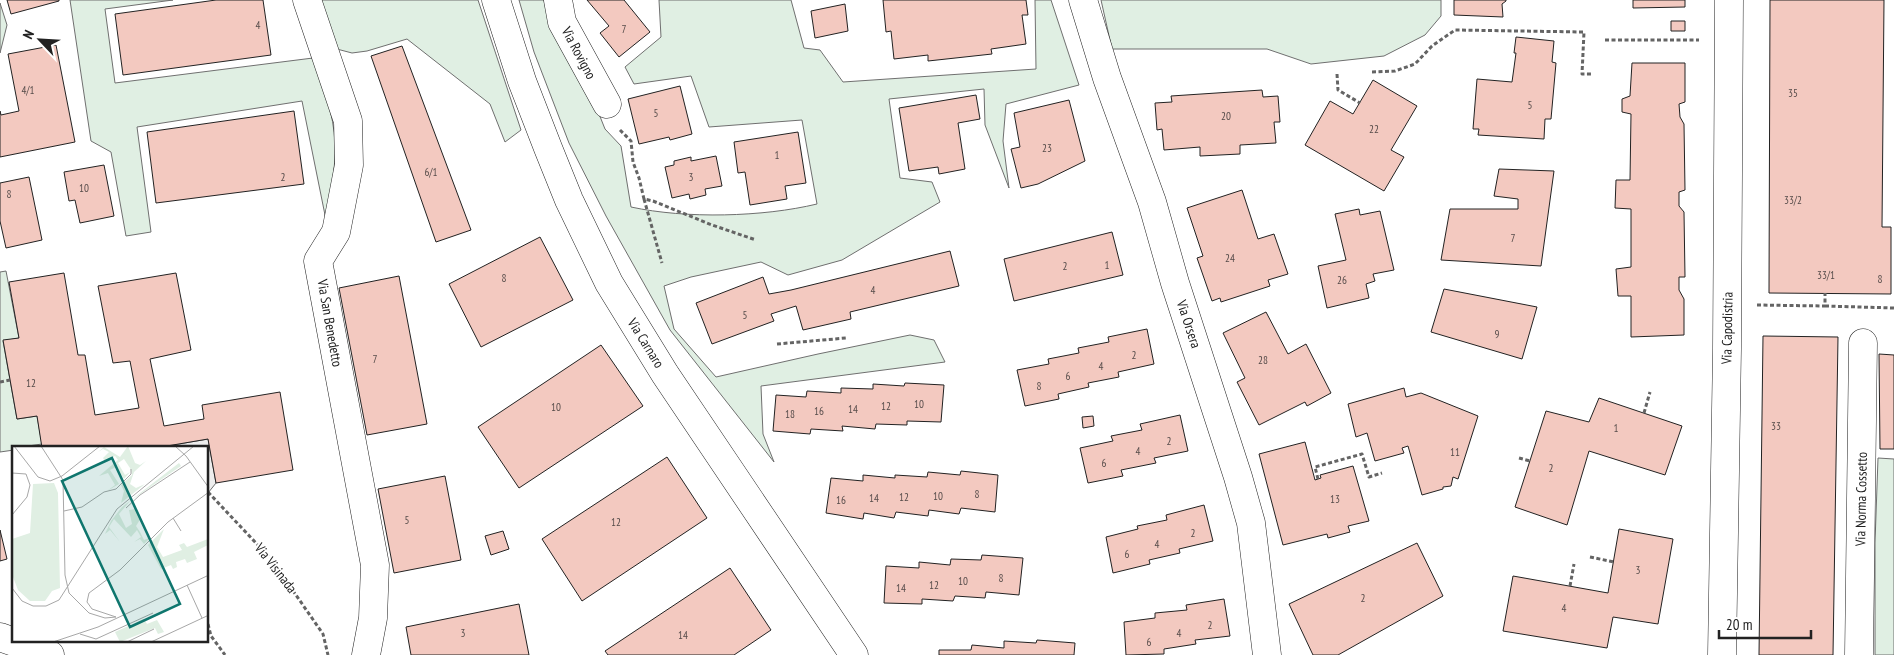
<svg xmlns="http://www.w3.org/2000/svg" width="1894" height="655" font-family="'PT Sans Narrow',sans-serif">
  <style>
    .green { fill: #e0efe3; stroke: #6f6f6f }
    .parking { fill: #ededed; stroke: #6f6f6f }
    .building { fill: #f3c9c0; stroke: #222 }
    .lines { fill: none; stroke-linecap: round; stroke-linejoin: round }
    .minor-casing { stroke: #222; stroke-width: 29 }
    .major-casing { stroke: #222; stroke-width: 29 }
    .path { stroke: #646464; stroke-width: 3; stroke-dasharray: 4 2.5; stroke-linecap: butt }
    .minor { stroke: #fff; stroke-width: 28 }
    .major { stroke: #fff; stroke-width: 28 }
    .labels { text-anchor: middle; dominant-baseline: central; stroke-width: 4; stroke-linejoin: round; paint-order: stroke }
    .number-label { font-size: 11px; fill: #564c4a }
    .street-label { font-size: 14px; fill: #222; stroke: #fff }
    .inset-road { fill: none; stroke: #a7a7a7; stroke-width: 1 }
    .view { fill: #0f766e; fill-opacity: 0.15; stroke: #0f766e; stroke-width: 2.5 }
    .inset-edge { fill: none; stroke: #222; stroke-width: 2.5 }
  </style>
  <rect width="100%" height="100%" fill="#fff"/>
  <!-- green -->
  <path class="green" d="M70,0H173L105,9L115,83L313,58C323,85 334,114 335,144C336,169 330,195 326,220L302,101L137,127L151,232L126,236L111,152L91,141Z
    M318,0H478L521,130L505,142L490,104L407,39L367,51L352,53L333,48Z
    M519,0H544L549,22L597,109L605,129L621,146L631,207C686,219 763,217 817,204L802,120L709,127L691,76L634,84L625,67L661,37L659,0H791L804,48L820,50L843,82L1036,69L1035,0H1051L1079,85L1006,104L1003,141L1009,188L985,125L984,89L889,99L900,178L932,182L940,202L842,260L788,275L761,262L691,277L664,286L674,329L716,377L818,354L910,335L934,340L945,362L761,386L763,434L774,462L670,330L606,216L569,143L534,52Z
    M1101,0H1441V16L1425,35L1384,56L1311,64L1267,49H1112Z
    M0,3L7,25L0,53Z
    M6,271L19,338L3,341L17,419L37,416L42,444L14,448V450L0,452V272Z
    M1878,458L1894,459V655H1875V543Z"/>
  <!-- parking -->
  <path class="parking" d="M208,439L216,483L208,493V448H168L167,446Z"/>
  <!-- building -->
  <path class="building" d="M7,0H59V1L11,14Z
    M216,0H263L271,55L123,75L115,14Z
    M587,0H624L650,32L619,57L600,33L609,26Z
    M883,0H1026L1028,15H1022L1026,44L991,49L992,54L928,61V55L894,59L891,31L886,32Z
    M1454,0H1506V1L1502,4L1503,17L1454,15Z
    M1633,0H1685V7L1633,8Z
    M1770,0H1884L1882,227H1891V294L1769,293Z
    M845,4L848,31L815,38L811,11Z
    M1671,21H1685V31H1671Z
    M1516,37L1554,41L1552,62L1556,63L1551,119H1545L1544,139L1478,135L1479,129H1473L1477,79L1512,82L1516,53H1514Z
    M56,45L75,142L0,157V111L1,115L19,111L8,54Z
    M402,46L471,230L436,242L371,56Z
    M1632,63H1685V102L1679,104L1680,117L1684,124L1685,190L1679,192V206L1684,212L1685,277H1679V290L1684,299V335L1631,337V296H1618L1616,269L1631,267V209L1615,208L1616,180H1630L1631,114L1622,112V99L1630,96Z
    M1373,80L1417,106L1391,150L1404,157L1384,191L1305,145L1330,101L1353,114Z
    M680,86L692,134L670,140L669,137L639,144L628,99Z
    M1262,90L1263,97L1278,96L1280,122H1274L1276,143L1240,145V154L1200,156V147L1164,150L1162,129L1157,130L1155,103L1172,102L1171,96Z
    M976,95L980,119L958,123L965,169L939,174L938,167L909,171L899,108Z
    M1069,100L1085,161L1038,184L1021,188L1011,149L1020,147L1014,113Z
    M294,111L304,184L156,203L147,132Z
    M798,132L806,183L785,186L787,199L750,205L745,172L738,173L734,142Z
    M716,156L722,186L705,189L706,195L690,199L689,194L672,198L665,167L674,165V161L691,157V161Z
    M104,165L114,216L80,223L75,200L69,201L64,172Z
    M1499,169L1554,171L1541,266L1441,260L1450,209H1518V199L1494,196Z
    M29,177L42,240L6,248L0,221V183Z
    M1242,190L1258,239L1274,234L1288,274L1268,280L1270,286L1221,302L1220,298L1212,301L1197,258L1203,256L1187,208Z
    M1359,209L1360,215L1380,211L1394,270L1373,274L1375,281L1366,284L1369,298L1327,308L1318,266L1346,260L1335,214Z
    M1112,232L1123,275L1014,301L1004,259Z
    M540,237L573,300L481,347L449,284Z
    M950,251L959,286L850,312L851,319L803,330L796,306L771,314L774,321L712,344L696,303L763,277L769,294L791,290Z
    M64,273L78,355H85L95,415L139,408L130,361L113,363L98,286L176,273L191,350L150,359L164,426L204,419L202,405L280,392L293,470L216,483L208,439L167,446L168,448H42L37,416L17,419L3,340L19,338L9,282Z
    M399,276L427,424L367,435L339,288Z
    M1444,289L1537,307L1522,359L1431,332Z
    M1266,312L1288,354L1306,344L1331,393L1307,406L1305,402L1259,425L1237,382L1245,378L1223,333Z
    M1147,329L1154,364L1118,372L1119,377L1088,383L1089,387L1058,394L1059,399L1025,406L1017,370L1049,364L1048,359L1079,353L1078,348L1109,342L1108,337Z
    M1763,336L1838,337L1833,655H1759Z
    M601,345L643,406L519,488L478,427Z
    M1879,354L1894,355V449H1880Z
    M905,383L944,385L941,422L907,421V425L876,424L875,429L842,426L843,431L811,429L810,434L773,431L776,395L806,397L807,391L841,393V388L873,389V384L904,386Z
    M1404,388L1406,397L1421,393L1478,416L1458,479L1453,477L1451,486L1443,487V489L1422,495L1408,446L1402,448L1404,453L1375,461L1367,433L1356,437L1348,404Z
    M1599,398L1682,426L1665,475L1589,451L1567,525L1515,507L1546,411L1589,422Z
    M1180,415L1188,451L1154,458L1156,463L1121,470L1123,476L1088,483L1080,448L1113,441L1111,436L1142,430L1140,424Z
    M1093,416L1094,426L1083,428L1082,417Z
    M1305,442L1315,480L1321,478L1320,475L1353,466L1369,521L1348,526L1350,532L1328,538L1327,534L1283,545L1259,454Z
    M667,457L707,518L582,601L542,539Z
    M961,471L998,475L995,512L961,508L959,514L929,510L928,516L896,512L894,518L864,513L863,519L826,513L831,478L863,481V475L895,478V475L927,477L928,472L960,475Z
    M445,476L461,560L394,573L378,489Z
    M1204,505L1213,541L1179,549L1180,553L1149,560L1150,564L1113,573L1106,537L1138,529L1137,526L1167,520L1166,515Z
    M1619,529L1673,539L1658,624L1613,617L1607,648L1503,631L1513,576L1608,593Z
    M0,530L7,559L0,561Z
    M503,531L509,549L491,555L485,536Z
    M1417,543L1443,596L1338,655H1313L1289,604Z
    M982,555L1023,558L1019,595L986,592L985,598L955,596L953,601L922,599V604L884,603L886,566L919,568V562L950,565L951,559L981,560Z
    M730,568L771,630L734,655H608L605,651Z
    M1224,599L1230,636L1195,640L1196,644L1164,649V654L1126,655L1124,622L1155,618V613L1187,610L1186,605Z
    M519,604L529,655H411L406,627Z
    M1037,640L1075,643L1074,655H939V650H971L972,645L1004,648V641L1036,643Z"/>
  <g class="lines">
    <!-- minor casing -->
    <g class="minor-casing">
      <path id="minor" d="M307,0L348,121L349,165L336,232L318,261L375,565L373,618L366,655
        M558,0L562,22L607,104
        M1083,0L1107,78L1152,202L1175,283L1238,477L1251,523L1267,655
        M0,637L50,655
        M1722,655L1727,349L1729,0
        M1859,655L1863,343"/>
    </g>
    <!-- major casing -->
    <g class="major-casing">
      <path id="major" d="M496,0L522,81L548,148L569,200L609,283L665,374L854,655"/>
    </g>
    <!-- path -->
    <path class="path" d="M1605,40H1699
      M1372,72L1395,71L1415,64L1432,46L1455,30L1584,32L1582,74H1593
      M1337,74L1338,90L1360,103
      M620,130L631,141L633,162L639,178L644,199L653,201L712,225L756,240
      M644,199L662,263
      M1757,305L1825,306V293
      M1825,306L1894,308
      M777,344L846,338
      M0,382L10,380
      M1644,413L1650,392
      M1519,458L1530,461
      M1318,479L1315,467L1362,454L1369,477L1382,473
      M208,492L271,559L323,634L328,655
      M1590,557L1614,562
      M1570,586L1574,564
      M208,624L211,636L225,655"/>
    <!-- minor -->
    <use href="#minor" class="minor"/>
    <!-- major -->
    <use href="#major" class="major"/>
  </g>
  <g class="labels">
    <!-- number labels -->
    <g class="number-label">
      <text x="258" y="25">4</text>
      <text x="624" y="29">7</text>
      <text x="28" y="90">4/1</text>
      <text x="1793" y="93">35</text>
      <text x="1530" y="105">5</text>
      <text x="656" y="113">5</text>
      <text x="1226" y="116">20</text>
      <text x="1374" y="129">22</text>
      <text x="1047" y="148">23</text>
      <text x="777" y="155">1</text>
      <text x="431" y="172">6/1</text>
      <text x="283" y="177">2</text>
      <text x="691" y="177">3</text>
      <text x="84" y="188">10</text>
      <text x="9" y="194">8</text>
      <text x="1793" y="200">33/2</text>
      <text x="1513" y="238">7</text>
      <text x="1230" y="258">24</text>
      <text x="1107" y="265">1</text>
      <text x="1065" y="266">2</text>
      <text x="1826" y="275">33/1</text>
      <text x="504" y="278">8</text>
      <text x="1880" y="279">8</text>
      <text x="1342" y="280">26</text>
      <text x="873" y="290">4</text>
      <text x="745" y="315">5</text>
      <text x="1497" y="334">9</text>
      <text x="1134" y="355">2</text>
      <text x="375" y="359">7</text>
      <text x="1263" y="360">28</text>
      <text x="1101" y="366">4</text>
      <text x="1068" y="376">6</text>
      <text x="31" y="383">12</text>
      <text x="1039" y="386">8</text>
      <text x="919" y="404">10</text>
      <text x="886" y="406">12</text>
      <text x="556" y="407">10</text>
      <text x="853" y="409">14</text>
      <text x="819" y="411">16</text>
      <text x="790" y="414">18</text>
      <text x="1776" y="426">33</text>
      <text x="1616" y="428">1</text>
      <text x="1169" y="441">2</text>
      <text x="1138" y="451">4</text>
      <text x="1455" y="452">11</text>
      <text x="1104" y="463">6</text>
      <text x="1551" y="468">2</text>
      <text x="977" y="494">8</text>
      <text x="938" y="496">10</text>
      <text x="904" y="497">12</text>
      <text x="874" y="498">14</text>
      <text x="1335" y="499">13</text>
      <text x="841" y="500">16</text>
      <text x="407" y="520">5</text>
      <text x="616" y="522">12</text>
      <text x="1193" y="533">2</text>
      <text x="1157" y="544">4</text>
      <text x="1127" y="554">6</text>
      <text x="1638" y="570">3</text>
      <text x="1001" y="578">8</text>
      <text x="963" y="581">10</text>
      <text x="934" y="585">12</text>
      <text x="901" y="588">14</text>
      <text x="1363" y="598">2</text>
      <text x="1564" y="608">4</text>
      <text x="1210" y="625">2</text>
      <text x="463" y="633">3</text>
      <text x="1179" y="633">4</text>
      <text x="683" y="635">14</text>
      <text x="1149" y="642">6</text>
    </g>
    <!-- street labels -->
    <g class="street-label">
      <text transform="translate(579 53) rotate(62)">Via Rovigno</text>
      <text transform="translate(330 323) rotate(80)">Via San Benedetto</text>
      <text transform="translate(1189 324) rotate(72)">Via Orsera</text>
      <text transform="translate(1727 328) rotate(-89)">Via Capodistria</text>
      <text transform="translate(646 343) rotate(58)">Via Carnaro</text>
      <text transform="translate(1861 499) rotate(-89)">Via Norma Cossetto</text>
      <text transform="translate(276 568) rotate(52)">Via Visinada</text>
    </g>
  </g>
  <!-- overview -->
  <g transform="translate(12 446)">
    <rect width="196" height="196" fill="#fff"/>
    <path d="M116,0L123,17L128,19L134,15L122,26L118,38L124,42L133,38L109,57L112,45L109,39L120,29L118,22L112,13L106,17L113,29L118,26L112,33L104,21L98,24L107,38L95,45L103,39L96,27L87,30L106,14L103,10L93,15L91,12L97,6L91,3L86,6L92,1L108,11ZM167,17L169,20L118,55L107,68L114,82L120,78L117,64L124,63L129,72L124,80L128,86L132,94L139,91L132,98L128,93L122,96L129,91L125,84L119,91L102,73L97,81L108,96L98,84L93,88L99,75L110,61ZM42,37L46,47L48,142L40,145L33,155H18L6,144L1,131L0,93L18,87L21,38ZM152,83L145,101L151,111L170,104L167,99L172,97L175,101L196,93V99L182,106L185,113L175,117L173,113L164,116L165,121L161,123L159,119L149,123L136,99ZM132,173L135,178L145,174L152,186L146,188L143,182L108,196L103,186Z" fill="#e0efe3"/>
    <path class="inset-road" d="M2,0L26,31L38,35L50,30L88,0M29,0L51,34L53,129L57,147L77,167L93,172L104,171M163,0L174,10L197,42M0,27L14,28L18,39L15,51L0,69M114,62L128,49L178,16M52,65L70,61L92,46L104,43L119,28V23M161,72L169,85M175,139L190,172M0,142L10,155L21,160H34L47,154L105,63L182,0M104,171L80,163L75,156L77,147L108,124L156,76L197,46M68,188L84,193L141,167M41,196L86,181L197,129M115,196L142,183M139,196L197,169"/>
    <path class="view" d="M100,12L168,158L118,181L50,35Z"/>
    <rect width="196" height="196" class="inset-edge"/>
  </g>
  <!-- north arrow -->
  <g transform="translate(40 40) rotate(295)" stroke="#ffffff" stroke-width="4" paint-order="stroke">
  <path d="M0-4L9 19L0 12L-9 19Z" fill="#222222"/>
  <text y="-8" font-size="14" font-weight="bold" text-anchor="middle" fill="#222222">N</text>
  </g>
  <!-- scale -->
  <path d="M1719 630v8h92v-8" fill="none" stroke="#222222" stroke-width="2.5"/>
  <text x="1726" y="630" font-size="15" fill="#222222" stroke="#ffffff" stroke-width="4" paint-order="stroke">20 m</text>
</svg>
